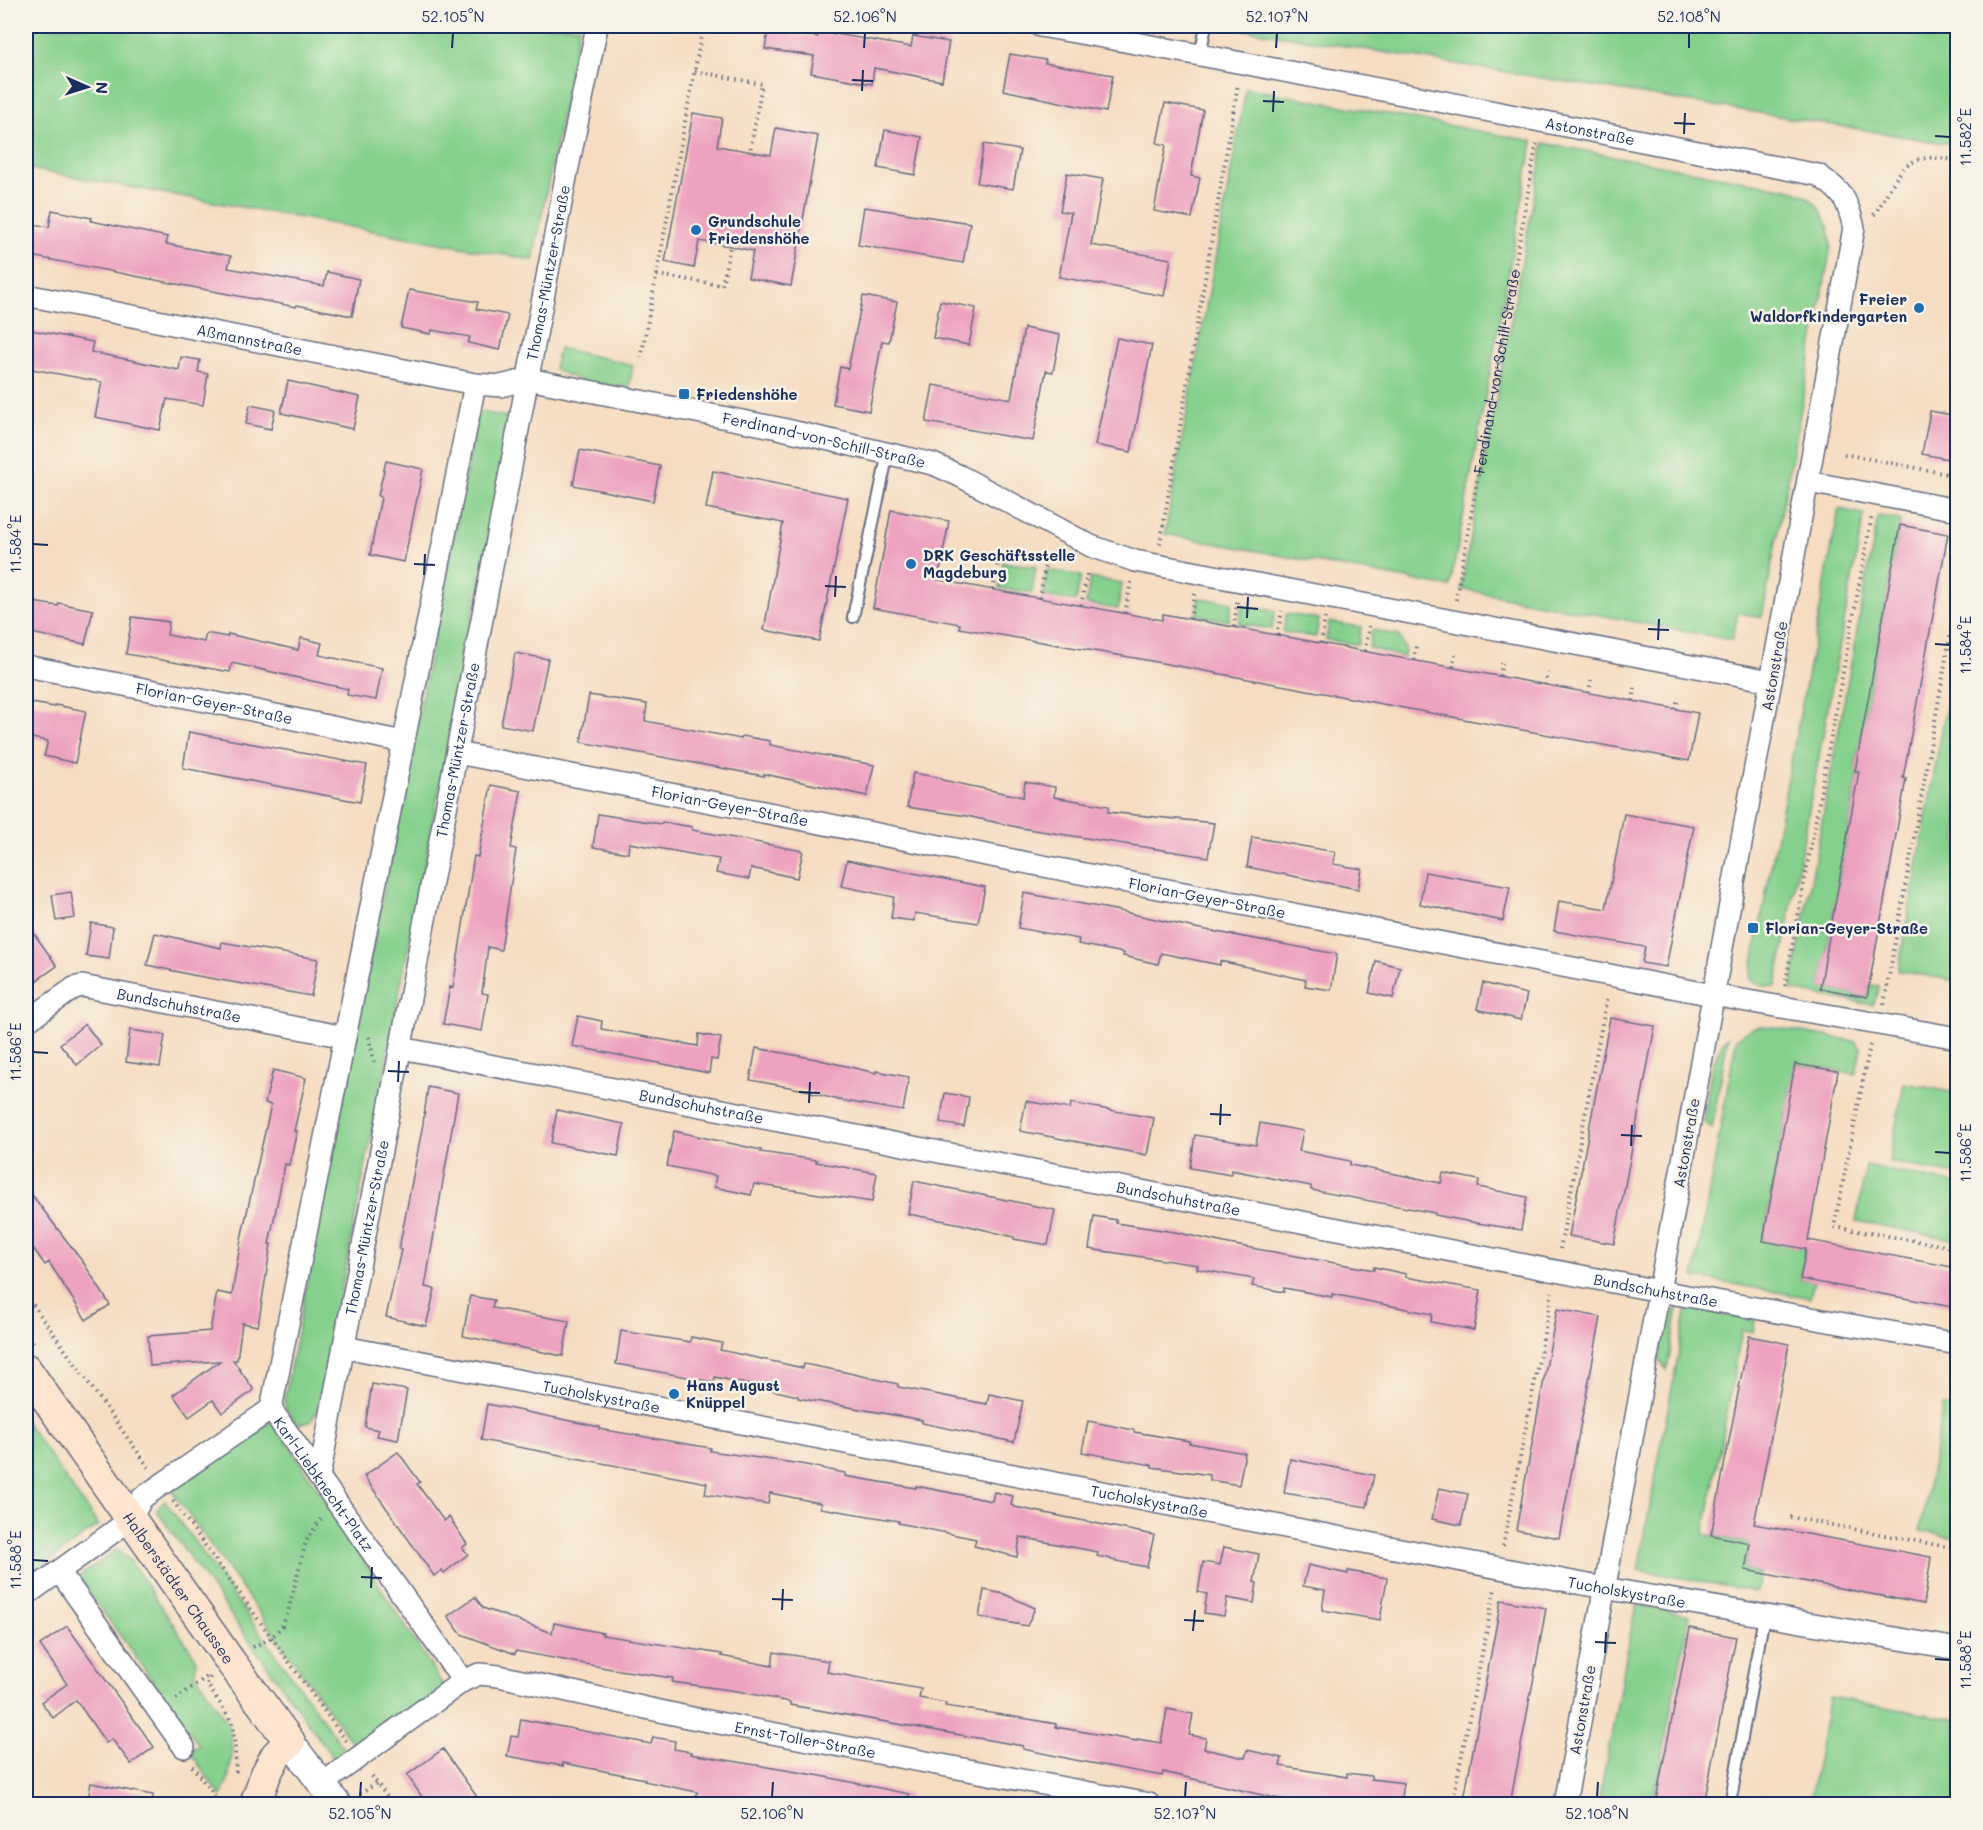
<svg xmlns="http://www.w3.org/2000/svg" width="1983" height="1830" font-family="Mali,sans-serif">
  <style>
    .green { fill: #85d08d; stroke: #508076; stroke-width: 1.5 }
    .building { fill: #eda3c0 }
    .lines { fill: none; stroke-linecap: round; stroke-linejoin: round }
    .service-casing { stroke: #676c81; stroke-width: 14 }
    .minor-casing { stroke: #676c81; stroke-width: 24 }
    .tertiary-casing { stroke: #676c81; stroke-width: 30 }
    .secondary-casing { stroke: #676c81; stroke-width: 33 }
    .path { stroke: #676c81; stroke-width: 4; stroke-dasharray: 1.5 4.5; stroke-linecap: butt }
    .service { stroke: #fff; stroke-width: 10 }
    .minor { stroke: #fff; stroke-width: 21 }
    .tertiary { stroke: #fff; stroke-width: 27 }
    .secondary { stroke: #fde4d1; stroke-width: 30 }
    .ticks { fill: none; stroke: #1b2f5e; stroke-width: 2 }
    .poi-dot { fill: #1f6fb2; stroke: #f7f3e8; stroke-width: 2 }
    .labels { text-anchor: middle; dominant-baseline: central; stroke-width: 5; stroke-linejoin: round; paint-order: stroke }
    .street-label { font-size: 15px; fill: #1b2f5e; stroke: #f7f3e8 }
    .poi-label { font-size: 15px; font-weight: bold; fill: #1b2f5e; stroke: #f7f3e8; text-anchor: start }
    .neatline { fill: none; stroke: #1b2f5e; stroke-width: 2 }
    .ticks-label { font-size: 15px; text-anchor: middle; fill: #1b2f5e }
  </style>
  <rect width="100%" height="100%" fill="#f7f3e8"/>
  <filter id="ink" filterUnits="userSpaceOnUse"><feTurbulence type="fractalNoise" baseFrequency=".0167" numOctaves="2"/><feDisplacementMap in="SourceGraphic" scale="12" xChannelSelector="R" yChannelSelector="G"/><feConvolveMatrix kernelMatrix="1 2 1 2 8 2 1 2 1" color-interpolation-filters="sRGB"/></filter>
  <filter id="wash" filterUnits="userSpaceOnUse"><feTurbulence type="fractalNoise" baseFrequency=".008" numOctaves="4" result="noise"/><feDisplacementMap in="SourceGraphic" scale="24" xChannelSelector="R" yChannelSelector="G"/><feGaussianBlur stdDeviation="1.35" result="paint"/><feColorMatrix in="noise" values="0 0 0 0 0 0 0 0 0 0 0 0 0 0 0 0 0 1.4 0 .05"/><feComposite in="paint" operator="in"/></filter>
  <g filter="url(#wash)">
    <rect width="100%" height="100%" fill="#f4ddc2"/>
    <!-- green -->
    <path class="green" d="M26,26H579L533,260L26,168Z
      M1222,26H1957V145Z
      M1246,88L1533,141L1450,587L1165,534Z
      M1544,143L1792,190C1820,198 1830,220 1831,247L1762,617L1738,613L1732,640L1461,589Z
      M559,348L633,365L629,388C604,384 575,383 554,368Z
      M478,411L512,418L318,1407L311,1422L298,1424L288,1414L284,1400Z
      M1839,509L1864,514L1776,987L1762,986L1750,978Z
      M1878,516L1901,520L1855,770L1859,771L1820,988L1866,997L1869,985L1879,986L1878,994L1872,1005L1791,990Z
      M1003,562L1036,567L1032,593L999,588Z
      M1047,570L1081,576L1076,601L1043,596Z
      M1090,578L1122,583L1118,609L1086,604Z
      M1199,598L1232,603L1229,621L1196,615Z
      M1242,606L1275,611L1272,629L1239,624Z
      M1286,614L1319,619L1316,637L1283,632Z
      M1329,622L1361,627L1358,645L1326,640Z
      M1372,630L1398,635L1405,648L1404,657L1369,648Z
      M1950,686L1958,688L1957,981L1898,971Z
      M1761,1026L1773,1027L1854,1041L1861,1047L1856,1074L1795,1064L1763,1240L1806,1249L1800,1279L1814,1281L1810,1298L1694,1277L1736,1040L1748,1030Z
      M1728,1037L1712,1128L1704,1122C1708,1097 1709,1054 1728,1037Z
      M1904,1083L1957,1093V1175L1889,1162Z
      M1866,1166L1957,1184V1240L1856,1221Z
      M1687,1307L1755,1320L1753,1332L1742,1330L1704,1534L1750,1543L1745,1571L1760,1574L1757,1592L1638,1570Z
      M1678,1308L1667,1370L1659,1361C1662,1345 1661,1315 1678,1308Z
      M1943,1406L1957,1409V1538L1920,1531Z
      M273,1420L445,1688L356,1748L172,1491Z
      M26,1422L98,1525L26,1578Z
      M165,1501L347,1753L335,1761L156,1510Z
      M117,1550L129,1559L196,1658L195,1673L230,1727L232,1756L228,1779L221,1797L190,1752L199,1745L78,1577Z
      M1636,1605L1689,1615L1653,1804H1598Z
      M1829,1697L1957,1720V1804H1810Z"/>
    <g id="blocks">
      <!-- building -->
      <path class="building" d="M768,30L818,37L819,31L911,47L913,36L949,42L942,81L874,68L872,84L811,73L814,56L765,49Z
        M1010,54L1046,60L1045,63L1113,75L1106,112L1003,90Z
        M1165,103L1203,110L1191,176L1200,178L1192,218L1154,211L1166,145L1157,143Z
        M693,113L722,118L717,146L771,155L776,128L818,136L791,286L748,278L753,251L730,246L699,241L694,268L665,262Z
        M885,130L922,137L915,175L878,168Z
        M984,144L1020,150L1013,189L977,183Z
        M1067,173L1103,179L1091,245L1171,259L1164,296L1059,277L1071,213L1060,211Z
        M864,207L970,223L963,263L858,245Z
        M52,210L92,218L91,221L168,237L166,244L231,256L228,268L324,286L327,272L359,279L352,316L297,305L296,307L26,255V223L49,227Z
        M409,290L478,302L476,309L508,315L500,350L468,343L470,337L432,330L431,334L401,328Z
        M863,296L897,302L889,342L882,341L869,411L833,404L840,367L848,369Z
        M940,301L976,308L969,345L933,338Z
        M1024,328L1060,335L1053,372L1046,371L1033,441L926,422L933,385L1011,399Z
        M26,329L93,342L91,352L179,370L181,357L200,360L198,372L208,374L203,405L167,399L160,430L95,417L102,382L26,368Z
        M1117,338L1152,345L1131,452L1095,445Z
        M288,381L360,397L353,429L281,413Z
        M250,405L275,410L271,429L246,424Z
        M1930,411L1958,416V461L1922,454Z
        M580,450L660,466L653,501L573,485Z
        M386,461L423,469L404,562L370,555L381,497L378,496Z
        M713,471L848,498L819,641L764,630L783,523L706,508Z
        M891,510L949,521L938,580L1162,620L1163,614L1698,713L1689,761L1135,658L959,628L960,624L873,608Z
        M1900,525L1948,534L1903,778L1906,779L1867,997L1820,988L1859,771H1855Z
        M26,601L58,606L59,603L93,610L85,644L26,632Z
        M132,617L169,622L167,635L204,642L206,633L227,637L228,634L298,650L301,638L322,643L319,655L382,668L376,700L347,695L348,689L232,663L230,672L126,654Z
        M515,653L548,659L533,731L501,725Z
        M589,695L647,704L645,721L741,739L742,736L770,741V745L874,765L867,796L764,774V776L581,742Z
        M26,702L55,707V705L86,711L75,763L44,756L48,741L26,737Z
        M189,732L367,765L360,802L183,768Z
        M913,773L942,778V780L1023,797L1025,782L1055,787L1054,797L1109,806L1108,812L1214,823L1208,857L1021,828L967,816L907,807Z
        M491,785L521,791L511,848L516,849L501,950L488,947L482,993L488,994L482,1031L443,1024L450,987L453,988L474,856L478,857Z
        M598,814L661,824L662,822L692,827V830L803,851L797,878L751,868L749,879L716,873L719,859L629,843L628,853L593,847Z
        M1624,814L1694,826L1666,967L1642,963L1645,947L1554,931L1559,901L1606,909Z
        M1252,837L1335,852L1333,864L1362,869L1358,889L1247,867Z
        M847,860L985,887L978,923L915,913L914,921L891,918L894,897L841,886Z
        M1425,872L1510,887L1503,921L1420,904Z
        M71,892L75,918L56,921L52,895Z
        M1024,893L1115,910L1195,928L1337,954L1331,990L1305,986L1306,980L1220,961V965L1161,953L1158,964L1123,956L1124,953L1078,944L1079,939L1018,928Z
        M26,922L57,966L26,988Z
        M91,923L113,927L109,959L86,956Z
        M155,933L221,948L222,942L318,959L311,996L192,975L147,965Z
        M1376,961L1400,967L1393,998L1369,993Z
        M1483,983L1527,994L1521,1020L1477,1009Z
        M578,1016L602,1021L601,1029L698,1046L699,1034L721,1038L717,1060L711,1059L709,1073L572,1046Z
        M1610,1018L1655,1026L1614,1244L1569,1236Z
        M85,1024L101,1045L77,1065L60,1044Z
        M130,1030L165,1035L160,1067L126,1062Z
        M756,1048L816,1059L876,1073V1071L909,1077L903,1111L839,1100L811,1093V1091L750,1080Z
        M1795,1064L1838,1071L1808,1240L1958,1268V1308L1800,1279L1806,1249L1763,1241Z
        M273,1070L306,1078L294,1131H297L289,1165L285,1164L269,1244H271L258,1326L242,1323L237,1360H233L254,1390L222,1413L213,1400L189,1417L173,1395L220,1361L150,1366L148,1336L210,1331L217,1292L232,1295L241,1239L271,1105L265,1103Z
        M428,1087L458,1093L425,1287L435,1289L426,1326L386,1317L401,1250L399,1249L423,1124Z
        M945,1093L969,1097L964,1127L940,1123Z
        M1026,1101L1070,1109L1071,1103L1154,1118L1147,1155L1020,1131Z
        M557,1110L624,1124L618,1156L551,1143Z
        M1260,1123L1303,1131L1299,1151L1350,1161V1165L1441,1183L1443,1173L1479,1180L1478,1187L1527,1197L1521,1230L1471,1222L1435,1215V1213L1311,1190V1186L1231,1170V1175L1190,1168L1195,1135L1256,1145Z
        M674,1131L761,1150L760,1152L817,1160L816,1162L877,1173L872,1202L754,1184L751,1195L714,1187L716,1176L667,1166Z
        M914,1181L1055,1210L1048,1245L1014,1239V1237L961,1224L908,1214Z
        M26,1187L85,1265L110,1305L86,1320L49,1262L45,1265L26,1238Z
        M1094,1216L1116,1220V1223L1175,1232L1229,1244L1374,1270V1267L1406,1274L1405,1277L1481,1290L1474,1330L1431,1322L1432,1314L1332,1294V1297L1284,1288V1292L1252,1286L1254,1279L1197,1269L1198,1265L1089,1249Z
        M470,1296L494,1300L492,1308L569,1321L563,1356L463,1336Z
        M1557,1309L1601,1317L1559,1538L1516,1530Z
        M621,1331L690,1342L691,1337L722,1343L720,1350L803,1368L804,1364L840,1371L898,1384V1387L987,1404L989,1394L1023,1401L1014,1442L922,1423V1420L798,1398V1396L715,1377L714,1382L616,1364Z
        M1749,1336L1789,1344L1754,1524L1931,1557L1924,1604L1745,1570L1750,1543L1711,1535Z
        M372,1384L407,1390L398,1440L377,1436L379,1430L365,1427Z
        M487,1404L600,1427L599,1429L711,1448L710,1451L801,1464L845,1473V1476L916,1488V1486L992,1501L994,1492L1013,1496L1011,1505L1015,1507L1154,1535L1147,1567L1111,1560V1559L1097,1556L1098,1552L1020,1537L1017,1557L974,1546L976,1539L898,1523L899,1521L820,1508L821,1503L770,1493L768,1504L705,1494L707,1483L481,1440Z
        M1088,1421L1134,1430V1432L1189,1441V1443L1245,1453L1239,1485L1210,1480V1475L1152,1467V1465L1082,1452Z
        M398,1452L420,1482L417,1484L444,1521L449,1517L467,1544L462,1548L468,1554L444,1573L442,1570L434,1576L364,1476Z
        M1290,1459L1374,1475L1367,1507L1284,1493Z
        M1439,1488L1468,1494L1461,1525L1432,1519Z
        M1224,1547L1259,1554L1254,1582L1257,1583L1254,1603L1227,1598L1224,1616L1204,1613L1207,1594L1198,1592L1203,1562L1220,1565Z
        M1308,1565L1348,1574V1571L1387,1578L1380,1620L1322,1610L1325,1590L1303,1586Z
        M984,1590L1004,1594L1035,1608L1027,1626L979,1617Z
        M475,1597L483,1608L552,1633L554,1623L603,1633L602,1635L722,1654L721,1656L772,1666L774,1652L829,1661L827,1672L921,1689L919,1698L946,1703L945,1706L1028,1719L1056,1724V1727L1137,1741V1739L1161,1743L1167,1709L1193,1714L1189,1735L1206,1738L1204,1749L1245,1758L1247,1750L1282,1758L1280,1766L1347,1777V1773L1371,1776V1779L1404,1783L1401,1804H1312L1275,1798L1163,1772L1162,1776L1075,1760L1023,1749V1746L790,1705V1702L737,1691L672,1682L673,1678L612,1669L516,1651L515,1654L461,1634L448,1616Z
        M1501,1600L1546,1608L1533,1682L1510,1804H1463Z
        M67,1626L154,1747L131,1764L112,1739L106,1743L76,1700L53,1718L41,1702L67,1684L40,1645Z
        M1690,1628L1736,1637L1704,1804H1655Z
        M521,1719L651,1744L653,1737L675,1741L674,1749L691,1752L690,1754L821,1776L909,1794L908,1804H713L695,1801L697,1792L644,1781L645,1779L563,1763V1766L507,1756L511,1736L518,1737Z
        M443,1749L482,1804H427L407,1775Z
        M91,1783L153,1795L152,1804H87Z"/>
    </g>
  </g>
  <g filter="url(#ink)">
    <use href="#blocks" fill-opacity="0" stroke="#676c81" stroke-width="1.5"/>
    <g class="lines">
      <!-- service casing -->
      <g class="service-casing">
        <path id="service" d="M1200,54L1206,26
          M853,617L888,453
          M1732,1793L1764,1616"/>
      </g>
      <!-- minor casing -->
      <g class="minor-casing">
        <g id="minor">
          <path id="s2" d="M1040,26C1300,71 1558,126 1818,175C1843,192 1847,198 1854,228L1565,1804"/>
          <path id="s3" d="M26,295L475,384L501,386L528,379L778,428L933,464L960,476L1091,546L1135,561L1771,681"/>
          <path d="M1808,482L1958,510"/>
          <path id="s4" d="M26,666L247,709L403,742"/>
          <path id="s5" d="M457,753L1713,995L1958,1038"/>
          <path id="s6" d="M26,1022L74,988L82,986L345,1037"/>
          <path id="s7" d="M401,1048L1659,1291L1958,1344"/>
          <path id="s8" d="M344,1347L1604,1588L1958,1649"/>
          <path d="M271,1409L475,384"/>
          <path id="s9" d="M271,1409L463,1681"/>
          <path id="s10" d="M319,1477L566,177L597,26"/>
          <path d="M59,1571L184,1747"/>
          <path d="M26,1595L131,1519L142,1498L271,1409"/>
          <path id="s11" d="M322,1784L463,1681L479,1674L499,1676L692,1718L1149,1804"/>
        </g>
      </g>
      <!-- tertiary casing -->
      <g class="tertiary-casing">
        <path id="tertiary" d="M290,1742L337,1804"/>
      </g>
      <!-- secondary casing -->
      <g class="secondary-casing">
        <g id="secondary">
          <path id="s12" d="M26,1369L230,1661L290,1742L276,1755L266,1774L255,1804"/>
        </g>
      </g>
      <!-- path -->
      <g class="path">
        <path d="M695,71L762,84L750,152"/>
        <path d="M1874,215C1900,176 1900,148 1958,161"/>
        <path d="M657,275L722,285L730,246"/>
        <path d="M641,358L703,26"/>
        <path d="M1844,454L1958,476"/>
        <path d="M1160,544L1238,84"/>
        <path d="M993,590L999,558"/>
        <path d="M1040,598L1045,566"/>
        <path id="s1" d="M1456,600L1537,141"/>
        <path d="M1081,605L1087,574"/>
        <path d="M1125,613L1131,582"/>
        <path d="M1190,619L1195,594"/>
        <path d="M1234,627L1237,602"/>
        <path d="M1277,635L1282,611"/>
        <path d="M1321,643L1325,618"/>
        <path d="M1365,651L1369,626"/>
        <path d="M1414,660L1416,646"/>
        <path d="M1453,667L1455,654"/>
        <path d="M1500,676L1502,663"/>
        <path d="M1545,685L1547,672"/>
        <path d="M1589,693L1591,680"/>
        <path d="M1633,701L1635,688"/>
        <path d="M1676,709L1678,697"/>
        <path d="M1785,986L1872,515"/>
        <path d="M1884,1004L1952,626L1958,628"/>
        <path d="M369,1037L374,1062"/>
        <path d="M1870,1045L1834,1227L1958,1248"/>
        <path d="M1560,1249L1607,997"/>
        <path d="M26,1295L149,1468"/>
        <path d="M26,1331L34,1344"/>
        <path d="M173,1501L346,1741"/>
        <path d="M1790,1517L1958,1549"/>
        <path d="M1503,1546L1552,1292"/>
        <path d="M253,1647L271,1638L282,1626L288,1612L306,1541L321,1519"/>
        <path d="M210,1677L207,1684L232,1722L235,1747L236,1775"/>
        <path d="M176,1699L209,1675"/>
        <path d="M192,1766L221,1804"/>
        <path d="M372,1776L392,1804"/>
        <path d="M360,1794L377,1783"/>
        <path d="M1452,1804L1495,1589"/>
      </g>
      <!-- service -->
      <use href="#service" class="service"/>
      <!-- minor -->
      <use href="#minor" class="minor"/>
      <!-- tertiary -->
      <use href="#tertiary" class="tertiary"/>
      <!-- secondary -->
      <use href="#secondary" class="secondary"/>
    </g>
  </g>
  <!-- ticks -->
  <path class="ticks" d="M452,48L453,33M864,48L865,33M1276,48L1277,33M1689,48V33M852,80L873,81M862,91L863,70M1263,101L1284,102M1273,112L1274,91M1674,123L1695,124M1684,134L1685,113M1935,136L1950,137M33,544L48,545M414,564L435,565M424,575L425,554M825,586L846,587M835,597L836,576M1237,607L1258,609M1247,618L1248,597M1648,629L1669,630M1658,640L1659,619M1935,644L1950,645M33,1052L48,1053M388,1071L409,1072M398,1082L399,1061M799,1092L820,1093M809,1103L810,1082M1210,1114L1231,1115M1220,1125L1221,1104M1621,1135L1642,1136M1631,1146L1632,1125M1935,1152L1950,1153M33,1560L48,1561M361,1577L382,1578M371,1588L372,1567M772,1599L793,1600M782,1610L783,1589M1184,1620L1204,1621M1193,1631L1195,1610M1595,1642L1616,1643M1605,1653L1606,1632M1935,1659L1950,1660M360,1797L361,1782M772,1797L773,1782M1185,1797L1186,1782M1597,1797L1598,1782"/>
  <!-- markers -->
  <g class="poi-dot">
    <circle cx="696" cy="230" r="6"/>
    <circle cx="1919" cy="308" r="6"/>
    <rect x="678" y="388" width="12" height="12" rx="3"/>
    <circle cx="911" cy="564" r="6"/>
    <rect x="1747" y="922" width="12" height="12" rx="3"/>
    <circle cx="674" cy="1394" r="6"/>
  </g>
  <g class="labels">
    <!-- street labels -->
    <g class="street-label">
      <text stroke="none"><textPath href="#s2" startOffset="560">Astonstraße</textPath></text>
      <text stroke="none"><textPath href="#s10" startOffset="1226">Thomas-Müntzer-Straße</textPath></text>
      <text stroke="none"><textPath href="#s3" startOffset="228">Aßmannstraße</textPath></text>
      <text stroke="none"><textPath href="#s1" startOffset="232">Ferdinand-von-Schill-Straße</textPath></text>
      <text stroke="none"><textPath href="#s3" startOffset="814">Ferdinand-von-Schill-Straße</textPath></text>
      <text transform="translate(1774 666) rotate(-80)">Astonstraße</text>
      <text stroke="none"><textPath href="#s4" startOffset="192">Florian-Geyer-Straße</textPath></text>
      <text stroke="none"><textPath href="#s10" startOffset="740">Thomas-Müntzer-Straße</textPath></text>
      <text stroke="none"><textPath href="#s5" startOffset="278">Florian-Geyer-Straße</textPath></text>
      <text stroke="none"><textPath href="#s5" startOffset="764">Florian-Geyer-Straße</textPath></text>
      <text stroke="none"><textPath href="#s6" startOffset="166">Bundschuhstraße</textPath></text>
      <text stroke="none"><textPath href="#s7" startOffset="306">Bundschuhstraße</textPath></text>
      <text transform="translate(1686 1143) rotate(-80)">Astonstraße</text>
      <text stroke="none"><textPath href="#s7" startOffset="792">Bundschuhstraße</textPath></text>
      <text stroke="none"><textPath href="#s10" startOffset="254">Thomas-Müntzer-Straße</textPath></text>
      <text stroke="none"><textPath href="#s7" startOffset="1278">Bundschuhstraße</textPath></text>
      <text stroke="none"><textPath href="#s8" startOffset="262">Tucholskystraße</textPath></text>
      <text stroke="none"><textPath href="#s9" startOffset="92">Karl-Liebknecht-Platz</textPath></text>
      <text stroke="none"><textPath href="#s8" startOffset="820">Tucholskystraße</textPath></text>
      <text stroke="none"><textPath href="#s12" startOffset="267">Halberstädter Chaussee</textPath></text>
      <text stroke="none"><textPath href="#s8" startOffset="1306">Tucholskystraße</textPath></text>
      <text transform="translate(1582 1710) rotate(-80)">Astonstraße</text>
      <text stroke="none"><textPath href="#s11" startOffset="525">Ernst-Toller-Straße</textPath></text>
    </g>
    <!-- poi labels -->
    <g class="poi-label">
      <text x="708" y="221">Grundschule<tspan x="708" dy="17">Friedenshöhe</tspan></text>
      <text x="1907" y="299" text-anchor="end">Freier<tspan x="1907" dy="17">Waldorfkindergarten</tspan></text>
      <text x="696" y="394">Friedenshöhe</text>
      <text x="923" y="555">DRK Geschäftsstelle<tspan x="923" dy="17">Magdeburg</tspan></text>
      <text x="1765" y="928">Florian-Geyer-Straße</text>
      <text x="686" y="1385">Hans August<tspan x="686" dy="17">Knüppel</tspan></text>
    </g>
  </g>
  <!-- margin -->
  <rect width="1983" height="1830" fill="none" stroke="#f7f3e8" stroke-width="66"/>
  <!-- north arrow -->
  <g transform="translate(87 87) rotate(93)" stroke="#f7f3e8" stroke-width="4.5" paint-order="stroke">
  <path d="M0-4.5L10 22L0 15L-10 22Z" fill="#1b2f5e"/>
  <text y="-9" font-size="16" font-weight="bold" text-anchor="middle" fill="#1b2f5e">N</text>
  </g>
  <rect x="33" y="33" width="1917" height="1764" class="neatline"/>
  <g class="ticks-label">
    <text x="453" y="22">52.105°N</text>
    <text x="865" y="22">52.106°N</text>
    <text x="1277" y="22">52.107°N</text>
    <text x="1689" y="22">52.108°N</text>
    <text transform="translate(1966 137) rotate(-90)" y="5">11.582°E</text>
    <text transform="translate(16 544) rotate(-90)" y="5">11.584°E</text>
    <text transform="translate(1966 645) rotate(-90)" y="5">11.584°E</text>
    <text transform="translate(16 1052) rotate(-90)" y="5">11.586°E</text>
    <text transform="translate(1966 1153) rotate(-90)" y="5">11.586°E</text>
    <text transform="translate(16 1560) rotate(-90)" y="5">11.588°E</text>
    <text transform="translate(1966 1660) rotate(-90)" y="5">11.588°E</text>
    <text x="360" y="1819">52.105°N</text>
    <text x="772" y="1819">52.106°N</text>
    <text x="1185" y="1819">52.107°N</text>
    <text x="1597" y="1819">52.108°N</text>
  </g>
</svg>
